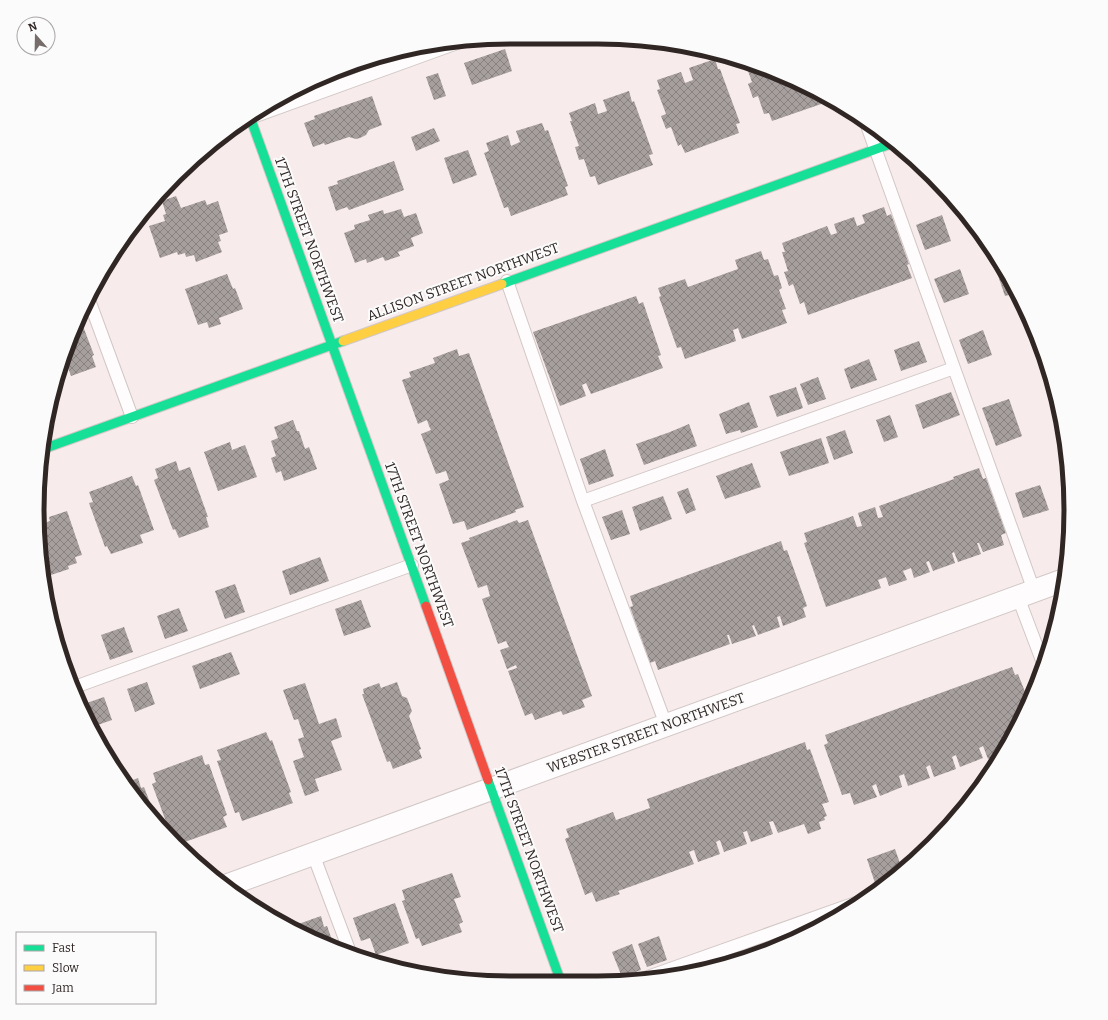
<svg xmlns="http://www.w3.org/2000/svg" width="1108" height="1020" font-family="Bitter,serif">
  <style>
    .building { fill: url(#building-cross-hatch) }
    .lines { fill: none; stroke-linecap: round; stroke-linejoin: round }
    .lane-casing { stroke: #d1c7c6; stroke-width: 14 }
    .street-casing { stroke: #d1c7c6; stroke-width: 24 }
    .fast-casing { stroke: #d1c7c6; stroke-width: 11 }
    .slow-casing { stroke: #d1c7c6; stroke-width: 11 }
    .jam-casing { stroke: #d1c7c6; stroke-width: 11 }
    .lane { stroke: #fefcfc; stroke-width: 12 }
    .street { stroke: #fefcfc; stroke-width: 22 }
    .fast { stroke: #16e098; stroke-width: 9 }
    .slow { stroke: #ffcf43; stroke-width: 9 }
    .jam { stroke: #f24e42; stroke-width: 9 }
    .labels { text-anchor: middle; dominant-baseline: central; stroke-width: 4; stroke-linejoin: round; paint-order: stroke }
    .street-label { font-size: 14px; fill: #302725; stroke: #fbfbfb }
    .rim { fill: none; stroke: #302725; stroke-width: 5 }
  </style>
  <defs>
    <pattern id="building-cross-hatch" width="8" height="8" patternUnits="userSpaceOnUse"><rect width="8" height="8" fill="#a79e9e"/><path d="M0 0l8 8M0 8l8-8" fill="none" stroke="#888181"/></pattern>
  </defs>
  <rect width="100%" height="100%" fill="#f7eceb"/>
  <!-- building -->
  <path class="building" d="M505,49L512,71L472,85L464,63Z
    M715,59L718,69H720L740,123L736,124L739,133L685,153L681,144L678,146L671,127L666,129L661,116L666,114L657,90L660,89L657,80L681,72L685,83L693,80L689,68Z
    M745,63L779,73L825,98L827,102L772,121L769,113L764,114L758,96L753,98L748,84L752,82Z
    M438,73L446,96L434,100L426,77Z
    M629,91L632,102L634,101L653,154L649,155L653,165L598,185L595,176L590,177L584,159L579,160L575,147L579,146L570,121H572L569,113L595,103L598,114L607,111L603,100Z
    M372,96L382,125L369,130L366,135L360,138L356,139L349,137L325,145L324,143L313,147L304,123L315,119L314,116Z
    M542,123L545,131L548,130L568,186L565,187L568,195L511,216L508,207L504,208L484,153L489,151L486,143L508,135L511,146L520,142L516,131Z
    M434,128L440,141L416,151L411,137Z
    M468,150L477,175L453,184L444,158Z
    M394,161L404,190L349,210L347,207L336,211L328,187L338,184L337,181Z
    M176,196L181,208L205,200L207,205L218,201L228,232L219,235L221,241L218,242L222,252L196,262L194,255L186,257L185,253L178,255L177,252L160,258L149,226L165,221L163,215L166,214L162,201Z
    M884,207L887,216L891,214L909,264L907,265L912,278L808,315L804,302L800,304L793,284L789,286L784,272L788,271L782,252H785L782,243L827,226L831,235L837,233L834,224L854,217L857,226L865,223L862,215Z
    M401,209L404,217L416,213L423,233L411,238L414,246L398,252L400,256L385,261L383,257L367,263L366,259L355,263L344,233L355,229L354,225L370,220L368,215L383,210L384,214Z
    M942,215L951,241L925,250L916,225Z
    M761,251L764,260L768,259L774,276L778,275L782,288L779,290L786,309L782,310L787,323L742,339L738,328L733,330L736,341L685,359L681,347L677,348L659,297L661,296L658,288L685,279L688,287L738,269L735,260Z
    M111,258L114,266L103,270Z
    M1001,265L1016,293L1005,296L995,267Z
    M960,269L969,294L944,303L934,279Z
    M227,274L233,289L235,288L243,309L219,318L221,324L209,328L207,322L198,325L185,289Z
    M636,296L639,304L643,302L661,355L658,356L663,368L591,394L586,383L582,385L586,396L560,406L533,332Z
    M81,321L94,355L92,356L96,367L71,376L67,365L65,366L64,362Z
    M983,330L992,355L968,364L959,340Z
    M919,341L927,362L901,371L894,350Z
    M457,349L459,356L469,353L524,507L515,510L516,512L467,530L464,521L453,524L439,484L449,480L446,471L436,474L421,434L431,430L429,426L427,420L418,424L402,380L411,377L409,372L435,363L433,358Z
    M869,359L877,380L851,389L844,369Z
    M818,377L826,399L808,405L800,384Z
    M796,387L803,408L777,417L769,396Z
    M951,392L960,415L923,429L915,405Z
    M1009,399L1022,436L996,446L982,408Z
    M749,402L758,427L741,433L740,430L726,434L719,414Z
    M890,415L898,437L884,442L876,420Z
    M293,420L297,431H299L305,449L309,447L317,469L284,481L281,471L276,473L271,458L276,456L271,441L278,438L274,427Z
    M689,424L697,446L644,465L636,444L670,432Z
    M845,430L853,453L834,460L826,437Z
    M821,438L829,463L789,476L780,452Z
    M230,442L232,450L245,445L257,477L218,491L204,452Z
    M605,449L614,476L589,485L580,459Z
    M176,461L179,471L190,467L208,517H206L209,527L179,538L175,529L173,530L154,480L158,478L155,469Z
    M752,463L761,487L725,499L716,476Z
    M979,468L983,479L986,478L1006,533L1001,535L1004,545L983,552L979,543H977L981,554L958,562L954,552L952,553L955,563L933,571L929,561L926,562L930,572L914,578L911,568L903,571L907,580L889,586L886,577L878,580L881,588L826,607L804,543L807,542L804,533L853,516L857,527L862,526L858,513L875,507L878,518L883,517L879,506L954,479L953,477Z
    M132,476L136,486L138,485L154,530L140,535L143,543L111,554L107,546L105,547L89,503L93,502L89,492Z
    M1040,485L1049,510L1023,518L1015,493Z
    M688,488L696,510L686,514L677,492Z
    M663,496L672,519L640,531L632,507Z
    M622,510L630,534L611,540L602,517Z
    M67,511L82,555L75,557L77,563L68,566L69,569L48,576L44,566L41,524L50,521L49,517Z
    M517,520L519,523L528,520L592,696L582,700L585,707L563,715L561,711L535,720L532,713L525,716L508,671L517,668L516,665L507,669L500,650L509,647L506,641L498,644L482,599L490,596L487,585L478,588L461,543L470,540L469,538Z
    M781,541L784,551L787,550L807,606L803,608L806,617L783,626L780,616L777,617L780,627L758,635L754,625L752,626L756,636L732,644L729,635H727L730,644L658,670L655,661L650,663L630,607L633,606L630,596Z
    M320,557L329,581L290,595L282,571Z
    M235,584L245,612L225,619L215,591Z
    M361,600L371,627L344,636L335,609Z
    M179,608L188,631L165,639L157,616Z
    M124,627L133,652L110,660L101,635Z
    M231,652L240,674L200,689L192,666Z
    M1012,667L1015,675L1018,674L1029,702L1010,738V736L1001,739L1004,748L1001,754L988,759L983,746L979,748L983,758L960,767L956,755L952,757L956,769L934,777L930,765L926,767L930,778L908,786L904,774L899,776L902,787L880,796L876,784L872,786L877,797L854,805L850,793L842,795L824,745L828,743L825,735Z
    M147,682L155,704L135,712L127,689Z
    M397,682L402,696L407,698L412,711L409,716L421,749L419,750L422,758L393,769L390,761L387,762L362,694H364L363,689L379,683L381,688Z
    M305,683L319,724L336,718L342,737L331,741L342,770L315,779L319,791L305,796L293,761L304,757L298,739L304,737L298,719L294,720L283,690Z
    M104,697L112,720L92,727L81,705Z
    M266,732L270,741L272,740L291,792L289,793L293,803L242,821L239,812L235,813L217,761L221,760L217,750Z
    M805,742L807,750L810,749L829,802L822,804L827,816L824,817L825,820L819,822L821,829L808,834L804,824L778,833L773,821L769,822L773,834L751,842L747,831L743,832L747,844L724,852L720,840L716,842L720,854L698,862L694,850L689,852L694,864L618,891L620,894L596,902L592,892L585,895L565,839L569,837L566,829L613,812L616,820L650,808L647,799Z
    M202,755L205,765L209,764L227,815L223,817L227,827L179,844L175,833L171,835L152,784L156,782L153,773Z
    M138,778L141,788L144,787L157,821L125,783Z
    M895,849L902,869L886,882L876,886L867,859Z
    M452,873L461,897L454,899L463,922L459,924L462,932L422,946L419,938L416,939L402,901L405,900L402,890Z
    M395,903L409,943L376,955L370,938L361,941L353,918Z
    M321,916L324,927L327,926L335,948L290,927Z
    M659,936L667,960L647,967L638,944Z
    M632,944L641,970L622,977L612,952Z
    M457,972L459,979L442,977Z"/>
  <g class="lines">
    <!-- lane casing -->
    <g class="lane-casing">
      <path id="lane" d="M250,118L460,42
        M865,120L1034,591
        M507,281L583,501L954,368
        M89,300L132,417
        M583,501L666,725
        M1018,597L1043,663
        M72,688L412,565
        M313,854L351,955
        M642,979L864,900"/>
    </g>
    <!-- street casing -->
    <g class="street-casing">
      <path id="street" d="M228,885L1064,580"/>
    </g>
    <!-- fast casing -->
    <g class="fast-casing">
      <path id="fast" d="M250,117L426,606
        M502,284L893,143
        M43,449L343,341
        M488,780L561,982"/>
    </g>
    <!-- slow casing -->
    <g class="slow-casing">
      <path id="slow" d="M343,341L502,284"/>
    </g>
    <!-- jam casing -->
    <g class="jam-casing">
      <path id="jam" d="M426,606L488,780"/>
    </g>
    <!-- lane -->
    <use href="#lane" class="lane"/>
    <!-- street -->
    <use href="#street" class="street"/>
    <!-- fast -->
    <use href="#fast" class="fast"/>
    <!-- slow -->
    <use href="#slow" class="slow"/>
    <!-- jam -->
    <use href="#jam" class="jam"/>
  </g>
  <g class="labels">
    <!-- street labels -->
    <g class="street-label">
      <text transform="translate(309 240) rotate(70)">17TH STREET NORTHWEST</text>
      <text transform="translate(463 282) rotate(-20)">ALLISON STREET NORTHWEST</text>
      <text transform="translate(419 545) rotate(70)">17TH STREET NORTHWEST</text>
      <text transform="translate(646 733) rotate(-20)">WEBSTER STREET NORTHWEST</text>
      <text transform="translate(529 850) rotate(70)">17TH STREET NORTHWEST</text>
    </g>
  </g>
  <!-- crop -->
  <path d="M0 0H1108V1020H0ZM510 44H598A466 466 0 0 1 1064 510V510A466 466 0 0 1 598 976H510A466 466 0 0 1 44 510V510A466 466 0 0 1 510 44Z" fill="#fbfbfb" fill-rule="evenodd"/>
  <path class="rim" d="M510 44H598A466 466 0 0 1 1064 510V510A466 466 0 0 1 598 976H510A466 466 0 0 1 44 510V510A466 466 0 0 1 510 44Z"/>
  <!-- legend -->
  <rect x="16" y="932" width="140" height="72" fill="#fbfbfb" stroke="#aaa6a5"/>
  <rect x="24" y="945" width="20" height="6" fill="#16e098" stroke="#aaa6a5"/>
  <text x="52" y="952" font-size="12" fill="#302725">Fast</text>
  <rect x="24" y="965" width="20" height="6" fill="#ffcf43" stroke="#aaa6a5"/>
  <text x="52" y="972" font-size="12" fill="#302725">Slow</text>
  <rect x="24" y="985" width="20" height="6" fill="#f24e42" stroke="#aaa6a5"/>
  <text x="52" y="992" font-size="12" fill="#302725">Jam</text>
  <!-- north arrow -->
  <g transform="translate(36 36) rotate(340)"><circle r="19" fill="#fbfbfb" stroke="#aaa6a5"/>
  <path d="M0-3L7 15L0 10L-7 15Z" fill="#766c6a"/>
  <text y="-6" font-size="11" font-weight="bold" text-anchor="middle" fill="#302725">N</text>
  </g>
</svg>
